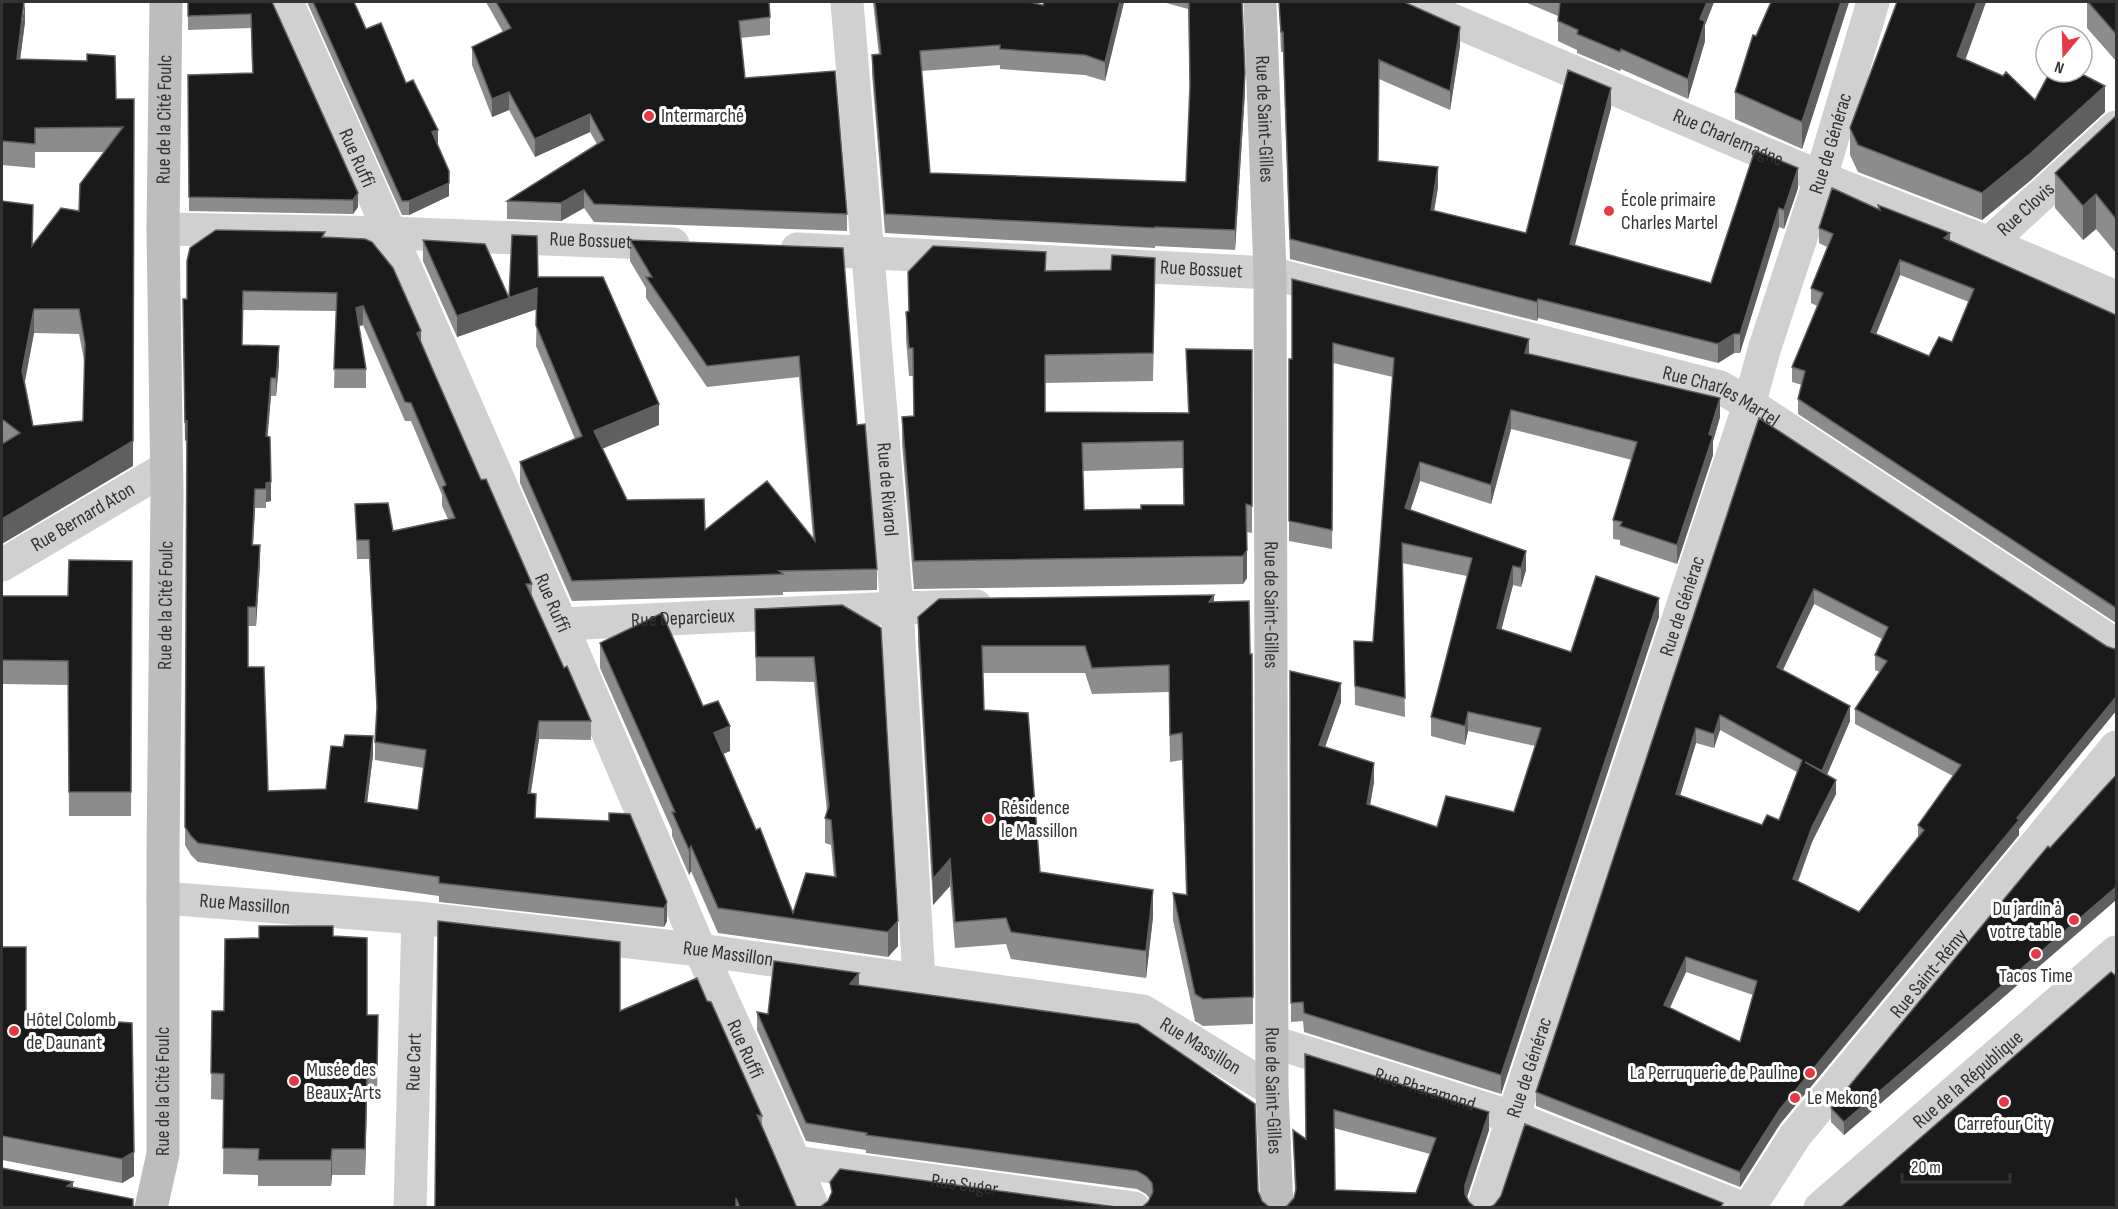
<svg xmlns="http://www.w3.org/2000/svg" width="2118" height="1209" font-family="'Sofia Sans Condensed',sans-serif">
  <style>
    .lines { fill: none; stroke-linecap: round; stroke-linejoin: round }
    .street { stroke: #d0d0d0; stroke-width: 33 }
    .secondary { stroke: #bdbdbd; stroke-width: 33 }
    .wall { fill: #8c8c8c; fill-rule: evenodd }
    .shaded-wall { fill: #5f5f5f }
    .building { fill: #1a1a1a; stroke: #5f5f5f; stroke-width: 1.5; fill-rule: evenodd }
    .poi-dot { fill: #e63946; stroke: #fff; stroke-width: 2 }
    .labels { text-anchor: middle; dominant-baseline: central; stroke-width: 6; stroke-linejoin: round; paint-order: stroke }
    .poi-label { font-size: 20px; fill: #333; stroke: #fff; text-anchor: start }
    .street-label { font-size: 20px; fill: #333; stroke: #fff }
  </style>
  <rect width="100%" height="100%" fill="#fff"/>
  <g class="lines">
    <!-- street -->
    <g class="street">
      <path id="s1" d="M287,2C423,305 557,610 686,917C727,1014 775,1109 813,1208"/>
      <path id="s2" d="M847,2L897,608L919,979"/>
      <path id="s3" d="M1410,2L1839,185L1989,243L2116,297"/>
      <path id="s4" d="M163,229L391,233L673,244"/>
      <path id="s5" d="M1989,243L2116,127"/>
      <path id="s6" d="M797,249L1270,273L1720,387L1757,409L2116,645"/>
      <path id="s7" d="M2,565L166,468"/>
      <path id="s8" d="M563,624L897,608L976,606"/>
      <path id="s9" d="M163,898L418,918L700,950L1143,1011L1272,1090"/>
      <path id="s10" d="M1273,1042L1512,1117L1742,1208"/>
      <path id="s11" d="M795,1162L1134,1208"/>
      <path id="s12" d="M410,1208L418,918"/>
      <path id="s13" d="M1483,1208L1749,405L1765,347L1821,177L1873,2"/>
      <path id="s14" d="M1749,1208L1795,1136L2116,747"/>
      <path id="s15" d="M1820,1208L2116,952"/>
    </g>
    <!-- secondary -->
    <g class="secondary">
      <path id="s16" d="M1260,2L1270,273L1272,1090L1277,1208"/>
      <path id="s17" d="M151,1208L163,1154V852L167,494L163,229L166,2"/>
    </g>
  </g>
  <!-- wall -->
  <path class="wall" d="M2,2L25,22L20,59L116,99H134L133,466L2,443V201L33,245L79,211L105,152H35V168L2,165ZM34,333L79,334L85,365L83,421L33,426L25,382Z
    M188,2H272L358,207L353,214L189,211L188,75L252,73L251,28L188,30Z
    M307,2H354L366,29L406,83L438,143L437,144L449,196L409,215H402Z
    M486,2H769L770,17V35L740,38L745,78L847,214V231L594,222L584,208L561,221L507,219V201L597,144L590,132L535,157L509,110L492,117L472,65V47L503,32Z
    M873,2H1030L1043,5L1044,2H1124L1105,81L1085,75L1000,69V65L921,71L930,173L1186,182L1190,92L1188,9L1163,2H1242L1245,92L1235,250L1155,246V248L885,233L872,74V55H879Z
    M1279,2H1404L1460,46L1450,110L1379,79L1378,161L1438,187L1434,211L1526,233L1611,108L1574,245L1711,283L1798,188L1784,229L1779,227L1740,353H1734L1718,363L1538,318L1537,321L1290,259L1283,52H1281Z
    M1525,2H1714L1705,25V41L1688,99L1621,69L1620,71L1577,53V50L1558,41V16Z
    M1771,2H1849L1802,149L1735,119V92L1756,36Z
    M1897,2H1986L1965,60L2035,100L2105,112L2031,180L1982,220L1858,172L1850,155V128Z
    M2087,2H2116V61L2087,28Z
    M2116,116V253L2096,229L2083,240L2055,208V173Z
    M1878,205L1950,240L2116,315V623L1798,414V399L1802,385L1792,382V367L1817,306L1811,303V288L1827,247L1819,243V228L1878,209ZM1900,275L1969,302L1952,342L1929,356L1876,334Z
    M325,237L421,343L481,480L532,584V596L564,668L591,721V740L539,739L530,793L536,818L667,902V921L664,927L439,902V896L198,862L191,855L185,845L187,439L185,441L183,299H187ZM243,310L336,311L334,388H366V369L359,326L363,325L405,421H411L442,495V506L448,519L393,531L355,504L357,559H369L377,715L375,742V760L424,768L418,810L367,802L373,755L326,789L268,791L248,667V626H256L260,564L253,545L255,508H266V502L271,501L267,436L271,396H276L279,364L242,345Z
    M423,240L509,298L538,277L659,425L602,449L627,500L705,530L813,538L799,377L707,387L646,298V288L630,261V240L843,248L857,425L877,569V590L783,592V595L572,601L520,483V462L575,439L536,346L537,309L457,337L423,261Z
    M1046,271L1155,285L1153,381L1045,383V412L1188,413L1186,349L1252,350V533L1247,532V578L1243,584L914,589L902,444V417L914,416L913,376H909L906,339V312ZM1183,468L1184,505L1141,509L1084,510L1083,471Z
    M1292,279L1529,354L1720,417L1713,441V455L1677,564L1620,545V540L1613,539V520L1632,460L1511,429L1491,504L1420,481L1410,510L1526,570L1521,587L1513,585L1501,629L1571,652L1659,617L1501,1094L1304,1032L1303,1021L1291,1022L1290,671L1341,702L1325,747L1374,782L1370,805L1437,827L1514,812L1535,746L1468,731L1465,745L1431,736V717L1467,576L1402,563L1405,717L1355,705L1354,641L1373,642L1393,377L1333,363L1332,549L1289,541V359H1292Z
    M1759,418L2106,646L2114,649L2116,648V711L2019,829V835L1780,1124L1740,1187L1536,1106V1092ZM1814,604L1882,639L1875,655V670L1880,672L1855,709V724L1953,776L1918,825V838L1859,912L1798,882L1812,842L1836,794L1827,775L1850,721L1783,670ZM1720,730L1797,772L1779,820L1762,825L1680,795L1696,743L1714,748ZM1686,972L1753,995L1740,1042L1670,1008Z
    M132,561L131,816H69L68,685L2,684V596H68Z
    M1214,602L1250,654H1252L1253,1024L1203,1026L1195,1021L1173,920V893L1186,895L1182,760L1170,762L1169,692L1092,694L1085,673H983L984,710L1040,872L1153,917L1146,978L1011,959L1006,944L955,948L950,886L933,905L918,644V617Z
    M842,605L898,946L888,957L718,933L691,871L689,875L672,836V830L600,668V643L703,706L730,751L723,754L793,913L834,877L831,845L825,843V818L827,812L814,682L756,681L755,609Z
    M2116,775V900L1844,1135L1831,1122V1108L2050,848Z
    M333,936L378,1041L377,1097H367L365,1175H332L331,1186H258V1175L223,1174L224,1100L211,1099L212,1011H224Z
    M2,947L26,1015L134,1176L122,1183L2,1160Z
    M859,985L1255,1104L1148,1202L1150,1199L1146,1194L1137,1189L866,1153V1150L806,1141L757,1030V1012L768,1014Z
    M707,1001L762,1116V1127L797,1208H435L620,1011Z
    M1305,1054L1489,1130L1467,1198L1469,1202L1287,1206L1294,1198L1295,1192L1293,1130L1306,1139ZM1334,1128L1430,1154L1416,1193L1335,1190Z"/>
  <!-- shaded-wall -->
  <path class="shaded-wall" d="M25,2V22L17,83V59Z
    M1120,2H1124L1105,81V62Z
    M1707,2H1714L1705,25V41L1688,99V79L1700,19Z
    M1841,2H1849L1802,149V122Z
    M1977,2H1986L1957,83V56Z
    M1460,27V46L1450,110V91Z
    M1245,73V92L1235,250V230Z
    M2105,86V112L2031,180L1982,220V193Z
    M1611,88V108L1570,264V244Z
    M509,92V110L492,117V99Z
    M590,114V132L535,157V139Z
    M134,124L133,466L2,544V519L133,441Z
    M438,130V143L432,146V132Z
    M1438,167V187L1431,230V210Z
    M1798,168V188L1784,229V210Z
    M449,183V196L409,215V201Z
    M584,190V208L561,221V203Z
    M358,193V207L353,214V200Z
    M2096,194V229L2083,240V206Z
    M1779,208V227L1740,353V334Z
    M1950,233V248L1944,238Z
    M1900,260V275L1871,347V332Z
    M537,288V309L457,337V316Z
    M1538,299V318L1537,321V302Z
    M363,306V325L356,327V308Z
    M34,309V333L22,395V371Z
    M421,331V350L417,333Z
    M1734,334V353L1718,363V344Z
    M1529,339V358L1525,353Z
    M279,346V364L276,396V378Z
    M271,378V396L266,455V436Z
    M1720,398V417L1713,441V455L1677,564V545Z
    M659,404V425L594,452V431Z
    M1511,410V429L1491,504V485Z
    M187,421V439L185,441V422Z
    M1420,462V481L1405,527V508Z
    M271,482V501L266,502V508V483Z
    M255,489V508L252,563V545Z
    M260,545V564L256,626V607Z
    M1247,550V578L1243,584V556Z
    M1526,551V570L1521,587V568Z
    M1513,566V585L1497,647V628Z
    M1814,589V604L1777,682V667Z
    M1214,595V622L1209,602Z
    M1659,598V617L1501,1094V1075Z
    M1341,683V702L1319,764V745Z
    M2116,697V711L2019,829V835L1780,1124L1740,1187V1172L1780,1109L2017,818Z
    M1850,706V721L1822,786V771Z
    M1468,712V731L1465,745V726Z
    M1720,715V730L1714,748V734Z
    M539,721V739L528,812V793Z
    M730,726V751L714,758V733Z
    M1696,728V743L1676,809V794Z
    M373,736V755L365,820V802Z
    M1374,763V782L1367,823V804Z
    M1836,780V794L1812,842L1793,894V879L1812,827Z
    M691,846V871L689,875V850Z
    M950,859V886L933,905V879Z
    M2116,887V900L1844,1135V1122Z
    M1153,890V917L1146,978V951Z
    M667,902V921L664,927V908Z
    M898,921V946L888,957V932Z
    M1686,957V972L1664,1020V1005Z
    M859,973V991L850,984Z
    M367,1071V1097L365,1175V1149Z
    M1489,1112V1130L1465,1203V1185Z
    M332,1149V1175L331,1186V1160Z
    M134,1152V1176L122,1183V1159Z
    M73,1182V1208L67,1186Z"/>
  <!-- building -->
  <path class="building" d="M2,2H24L17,59L87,61V54L115,56L116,99H134L133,441L2,519V444L20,433L2,419V201L33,205L32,246L61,208L79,211L80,184L123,127L35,128V144L2,141ZM34,309H79L85,344L83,421L33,426L22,371Z
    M188,2H272L358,193L353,200L189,197L188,75L253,73L251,14L188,16Z
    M313,2H354L366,29L381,23L406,83L413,80L438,130L432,132L449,171V183L409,201H402Z
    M496,2H769L770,17L739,21L745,78L835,71L847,214L594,204L584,190L561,203L507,201L604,140L590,114L535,139L509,92L492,99L472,47L511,28Z
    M875,2H1030L1043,5L1044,2H1120L1105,62L1085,55L1000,49V45L920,51L930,173L1186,182L1190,86L1189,2H1242L1245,73L1235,230L1155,227V228L885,214L872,55L881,54Z
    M1279,2H1404L1460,27L1450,91L1379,60L1378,161L1438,167L1431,210L1526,233L1568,70L1611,88L1570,244L1711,283L1755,150L1798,168L1784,210L1779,208L1740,334H1734L1718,344L1538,299L1537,302L1290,239L1283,32H1281Z
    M1560,2H1707L1700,19L1705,21L1688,79L1621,49L1620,52L1577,34L1578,30L1558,21Z
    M1771,2H1841L1802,122L1735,92L1753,35L1756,36Z
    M1897,2H1977L1957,56L2003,76L2006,72L2035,100L2050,72H2078L2105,86L2031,153L1982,193L1858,145L1850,128Z
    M2088,2H2116V34Z
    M2116,116V219L2096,194L2083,206L2055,173Z
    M1832,188L1880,210L1878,205L1950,233L1944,238L2116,315V608L1798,399L1805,371L1792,367L1823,293L1811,288L1833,234L1819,228ZM1900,260L1974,289L1952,342L1939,337L1929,356L1871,332Z
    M216,230L325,232L322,237L365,239L372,242L393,268L421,331L417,333L435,375L481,480L486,479L532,584H526L564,668L567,666L591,721H539L528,793L536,794L535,818L609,821V813L630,814L667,902L664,908L439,883V877L198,843L191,836L185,827L187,421L185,422L183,299H187V261L190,248ZM243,291L337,293L334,369H366L356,308L363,306L405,402L411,403L446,485L442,487L455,518L393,531L388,503L355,504L357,540H369L377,707L375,742L426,750L418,810L365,802L373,736L345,735L343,747L331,746L326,789L268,791L264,667H248V607H256L260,545H252L255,489H266V483L271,482L270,437L266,436L271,378H276L279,346L242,345Z
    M512,235L537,236L538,277H603L659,404L594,431L627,500L704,499L705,530L767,481L815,541L799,356L707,366L646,277H652L630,240L843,248L857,425L865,424L877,569L779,571L783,574L572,581L520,462L582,436L536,325L537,288L457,316L423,240L485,244L509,298Z
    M933,246L1046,252L1045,271L1111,270L1112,255L1155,258L1153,353L1045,355V412L1189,413L1186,349L1252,350V506L1246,504L1247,550L1243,556L914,561L902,417L914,416L913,348H909L906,312L909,311L908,272ZM1183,441L1184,505H1141V509L1084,510L1082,443Z
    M1292,279L1529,339L1525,353L1720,398L1709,434L1713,436L1677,545L1620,526L1622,522L1613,520L1637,442L1511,410L1491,485L1420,462L1405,508L1526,551L1521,568L1513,566L1497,628L1571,652L1596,576L1659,598L1501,1075L1304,1013L1303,1002L1291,1003L1290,671L1341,683L1319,745L1374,763L1367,804L1437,827L1446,796L1514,812L1541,728L1468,712L1465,726L1431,717L1472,558L1402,543L1405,698L1355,686L1354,641L1373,642L1394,358L1333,343L1332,530L1289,521V359H1292Z
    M1759,418L2106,646L2114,649L2116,648V697L2017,818L2019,820L1780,1109L1740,1172L1536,1092ZM1814,589L1888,627L1875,655L1887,661L1855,709L1961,765L1918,825L1924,830L1859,912L1793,879L1812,827L1836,780L1805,762L1822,771L1850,706L1777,667ZM1720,715L1802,760L1779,820L1767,815L1762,825L1676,794L1696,728L1714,734ZM1686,957L1757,981L1740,1042L1664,1005Z
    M69,560L132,561L131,792H69L68,661L2,660V596H68Z
    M1214,595L1209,602L1249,601L1250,654H1252L1253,997L1203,999L1195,994L1173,893L1187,895L1182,733L1170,735L1169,665L1092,668L1085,646H982L984,710L1028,713L1040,872L1153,890L1146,951L1011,932L1006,918L955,922L950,859L933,879L918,617L939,599Z
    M842,605L881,628L898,921L888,932L718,908L691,846L689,850L672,812H675L600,643L662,613L703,706L718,701L730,726L714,733L756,830L760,828L793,913L806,873L836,877L831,820L825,818L829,806L814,657H756L755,609Z
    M2116,775V887L1844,1122L1831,1108L2048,846L2050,848Z
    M438,921L620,942V1011L697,978L707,1001L711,1002L762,1116L757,1115L797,1208H740L736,1198V1208H435Z
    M259,926H333V936L367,938V1015H378L377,1071H367L365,1149H332L331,1160H258L259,1149L223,1148L224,1074L211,1073L212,1011H224L225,939L259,938Z
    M2,947H26V1015L132,1023L134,1152L122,1159L2,1136Z
    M774,961L859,973L850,984L1138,1024L1255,1104L1258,1191L1262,1201L1269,1207L1272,1208H1141L1148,1202L1153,1192L1152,1183L1146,1176L1137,1171L866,1135L867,1133L806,1123L757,1012L768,1014Z
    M2111,972L2115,975L2116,974V1208H1840Z
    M1305,1054L1489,1112L1465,1185V1194L1469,1202L1476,1208H1282L1287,1206L1294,1198L1296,1189L1293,1130L1306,1139ZM1334,1110L1436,1138L1416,1193L1335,1190Z
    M1525,1124L1723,1203L1720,1208H1489L1495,1204L1501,1196Z
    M2,1168L73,1182L67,1186L133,1199V1208H2Z
    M840,1169L1123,1208H819L828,1201L832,1192L830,1182Z"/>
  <!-- markers -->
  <g class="poi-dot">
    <circle cx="649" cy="116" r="6"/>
    <circle cx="1609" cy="211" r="6"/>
    <circle cx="989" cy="819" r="6"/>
    <circle cx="2074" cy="920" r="6"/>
    <circle cx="2036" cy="954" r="6"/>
    <circle cx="14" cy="1031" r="6"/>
    <circle cx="1810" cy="1073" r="6"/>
    <circle cx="294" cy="1081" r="6"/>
    <circle cx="1795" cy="1098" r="6"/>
    <circle cx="2004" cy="1102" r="6"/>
  </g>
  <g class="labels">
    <!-- poi labels -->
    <g class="poi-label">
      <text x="661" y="116">Intermarché</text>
      <text x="1621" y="200">École primaire<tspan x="1621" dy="23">Charles Martel</tspan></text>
      <text x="1001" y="808">Résidence<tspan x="1001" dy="23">le Massillon</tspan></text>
      <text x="2062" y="909" text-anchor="end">Du jardin à<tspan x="2062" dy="23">votre table</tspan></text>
      <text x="2036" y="976" text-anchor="middle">Tacos Time</text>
      <text x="26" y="1020">Hôtel Colomb<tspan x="26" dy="23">de Daunant</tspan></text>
      <text x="306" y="1070">Musée des<tspan x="306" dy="23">Beaux-Arts</tspan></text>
      <text x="1798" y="1073" text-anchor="end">La Perruquerie de Pauline</text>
      <text x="1807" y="1098">Le Mekong</text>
      <text x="2004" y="1124" text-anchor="middle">Carrefour City</text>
    </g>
    <!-- street labels -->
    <g class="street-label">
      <text stroke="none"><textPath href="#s17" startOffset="1090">Rue de la Cité Foulc</textPath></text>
      <text stroke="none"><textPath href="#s16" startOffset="117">Rue de Saint-Gilles</textPath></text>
      <text stroke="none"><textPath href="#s3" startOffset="346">Rue Charlemagne</textPath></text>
      <text stroke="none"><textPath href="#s13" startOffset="1120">Rue de Générac</textPath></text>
      <text stroke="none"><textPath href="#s1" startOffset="171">Rue Ruffi</textPath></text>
      <text stroke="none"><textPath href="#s5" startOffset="50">Rue Clovis</textPath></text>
      <text stroke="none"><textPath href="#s4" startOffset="428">Rue Bossuet</textPath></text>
      <text stroke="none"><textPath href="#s6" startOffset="405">Rue Bossuet</textPath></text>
      <text stroke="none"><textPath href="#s6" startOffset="942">Rue Charles Martel</textPath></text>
      <text stroke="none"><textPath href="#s2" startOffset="489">Rue de Rivarol</textPath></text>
      <text stroke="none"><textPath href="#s7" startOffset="94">Rue Bernard Aton</textPath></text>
      <text stroke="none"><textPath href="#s1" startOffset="657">Rue Ruffi</textPath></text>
      <text stroke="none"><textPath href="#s16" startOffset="603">Rue de Saint-Gilles</textPath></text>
      <text stroke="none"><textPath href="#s17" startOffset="604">Rue de la Cité Foulc</textPath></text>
      <text stroke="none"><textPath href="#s13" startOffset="634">Rue de Générac</textPath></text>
      <text stroke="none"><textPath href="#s8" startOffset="120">Rue Deparcieux</textPath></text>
      <text stroke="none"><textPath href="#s9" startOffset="82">Rue Massillon</textPath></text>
      <text stroke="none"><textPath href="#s9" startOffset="568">Rue Massillon</textPath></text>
      <text stroke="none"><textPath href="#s14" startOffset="296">Rue Saint-Rémy</textPath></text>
      <text stroke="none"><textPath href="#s9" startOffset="1054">Rue Massillon</textPath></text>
      <text stroke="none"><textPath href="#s1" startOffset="1143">Rue Ruffi</textPath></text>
      <text stroke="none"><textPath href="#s12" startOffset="146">Rue Cart</textPath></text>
      <text stroke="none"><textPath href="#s13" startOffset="148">Rue de Générac</textPath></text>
      <text stroke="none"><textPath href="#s15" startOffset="196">Rue de la République</textPath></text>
      <text stroke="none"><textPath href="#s10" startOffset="159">Rue Pharamond</textPath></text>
      <text stroke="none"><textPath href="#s16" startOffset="1089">Rue de Saint-Gilles</textPath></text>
      <text stroke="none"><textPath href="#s17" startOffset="118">Rue de la Cité Foulc</textPath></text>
      <text stroke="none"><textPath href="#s11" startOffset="171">Rue Suger</textPath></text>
    </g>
  </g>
  <!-- border -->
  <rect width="2118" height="1209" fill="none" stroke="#333333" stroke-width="6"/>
  <!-- north arrow -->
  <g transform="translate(2064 54) rotate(199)"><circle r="28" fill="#ffffff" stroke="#adadad" stroke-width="1.5"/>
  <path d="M0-4.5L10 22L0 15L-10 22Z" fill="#e63946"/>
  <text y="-9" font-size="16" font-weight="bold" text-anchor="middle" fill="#333333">N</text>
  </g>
  <!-- scale -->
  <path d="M1902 1173v9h108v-9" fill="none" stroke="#333333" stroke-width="3"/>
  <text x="1911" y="1173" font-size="18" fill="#333333" stroke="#ffffff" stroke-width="4.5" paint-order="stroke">20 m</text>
</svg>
